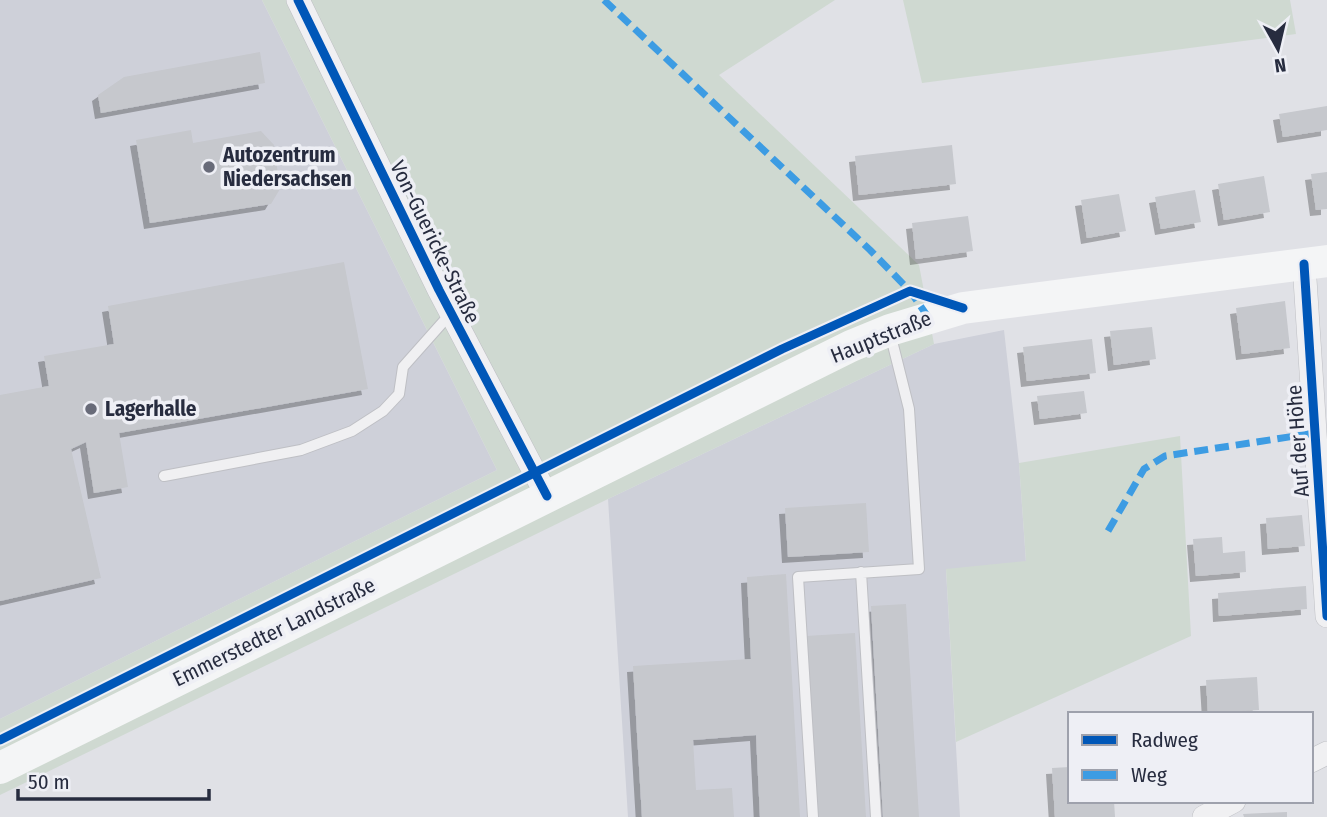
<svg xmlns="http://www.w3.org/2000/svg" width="1327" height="817" font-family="'Fira Sans Condensed',sans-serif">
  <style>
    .built { fill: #ced0d9 }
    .green { fill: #cfd9d1 }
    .building { fill: #c6c8cd; filter: url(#shadow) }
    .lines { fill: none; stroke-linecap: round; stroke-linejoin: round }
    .lane-casing { stroke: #bebfc4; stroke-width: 12 }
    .street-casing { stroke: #bebfc4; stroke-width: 24 }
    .lane { stroke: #f0f0f2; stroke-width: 10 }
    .street { stroke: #f0f0f2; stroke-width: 23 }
    .secondary { stroke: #f4f5f6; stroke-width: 32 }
    .quiet { stroke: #3d9ce3; stroke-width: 7; stroke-dasharray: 14 7; stroke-linecap: butt }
    .cycleway-casing { stroke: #eeeff5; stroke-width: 13 }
    .cycleway { stroke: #0057b8; stroke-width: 9 }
    .poi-dot { fill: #686b79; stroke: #eeeff5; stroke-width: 2.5 }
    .labels { text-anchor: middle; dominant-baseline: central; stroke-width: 7; stroke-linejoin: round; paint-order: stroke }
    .poi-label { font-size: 21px; font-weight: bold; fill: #272c3f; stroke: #eeeff5; text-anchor: start }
    .street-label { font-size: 21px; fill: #272c3f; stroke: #eeeff5 }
  </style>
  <defs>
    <filter id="shadow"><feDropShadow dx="-6" dy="6" stdDeviation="0" flood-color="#0004"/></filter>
  </defs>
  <rect width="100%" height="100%" fill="#e0e1e6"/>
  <!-- built -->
  <path class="built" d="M0,0H262L497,470L0,719Z
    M1004,330L1019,463L1026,562L946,570L960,817H628L608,499L934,344Z"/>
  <!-- green -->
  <path class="green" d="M262,0H835L719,75L919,265L934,344L608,499L0,795V719L497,470Z
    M903,0H1290L1296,34L922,83Z
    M1180,436L1191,636L956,742L946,569L1026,561L1019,463Z"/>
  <!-- building -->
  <path class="building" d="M260,52L265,83L101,113L98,95L124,77Z
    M1327,106V130L1283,137L1279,114Z
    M191,130L193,143L261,131L274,145L280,189L271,204L150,223L136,140Z
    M952,145L956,184L859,195L855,156Z
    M1327,172V209L1316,210L1311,174Z
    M1264,176L1270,212L1224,220L1218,184Z
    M1195,190L1201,222L1161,229L1155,197Z
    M1119,194L1126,231L1087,238L1081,200Z
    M968,216L973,251L916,259L912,223Z
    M344,262L368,389L119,433L128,487L94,493L86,442L71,449L101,578L0,601V395L49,386L44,356L114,344L108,306Z
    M1285,301L1290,348L1242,354L1236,308Z
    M1152,327L1156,359L1114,365L1110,331Z
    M1092,339L1096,373L1027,381L1023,347Z
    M1084,391L1087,413L1040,419L1037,396Z
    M866,503L869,552L788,557L785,508Z
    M1302,515L1305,546L1268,549L1266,518Z
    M1222,537L1223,553L1245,551L1246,572L1196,576L1193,539Z
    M786,574L800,817H760L756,735L693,740L696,790L732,788L734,817H642L633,666L751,659L747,577Z
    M1306,586L1307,609L1219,616L1218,593Z
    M906,604L919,817H883L871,606Z
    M855,633L866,817H816L806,636Z
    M1257,677L1259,710L1208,713L1206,680Z
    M1070,767V801H1114L1115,817H1055L1052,768Z
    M1287,812V817H1244L1243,814Z"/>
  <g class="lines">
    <!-- lane casing -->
    <g class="lane-casing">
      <path id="lane" d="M164,476L301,450L352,431L383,411L399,394L403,367L451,313
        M861,572L876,817
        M813,817L798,577L919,569L909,409L890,333"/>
    </g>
    <!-- street casing -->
    <g class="street-casing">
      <path id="street" d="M298,0L439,290L547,496
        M1304,264L1327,616
        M1311,761L1327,753
        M1204,817L1234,801"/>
    </g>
    <!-- lane -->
    <use href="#lane" class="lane"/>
    <!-- street -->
    <use href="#street" class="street"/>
    <!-- secondary -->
    <path class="secondary" d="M0,768L851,346L890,330L963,308L1327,261"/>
    <!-- quiet -->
    <path class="quiet" d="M604,0L870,250L910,291L928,317
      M1108,531L1144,469L1165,456L1315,433"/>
    <!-- cycleway casing -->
    <g class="cycleway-casing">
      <path id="cycleway" d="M298,0L439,290L547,496
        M1304,264L1327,616
        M0,740L782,349L910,291L963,308"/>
    </g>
    <!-- cycleway -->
    <use href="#cycleway" class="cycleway"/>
  </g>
  <!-- markers -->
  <g class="poi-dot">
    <circle cx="209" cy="167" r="7"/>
    <circle cx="91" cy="409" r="7"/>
  </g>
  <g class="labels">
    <!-- poi labels -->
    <g class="poi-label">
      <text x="223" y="155">Autozentrum<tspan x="223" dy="24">Niedersachsen</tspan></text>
      <text x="105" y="409">Lagerhalle</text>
    </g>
    <!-- street labels -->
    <g class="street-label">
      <text transform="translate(435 242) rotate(64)">Von-Guericke-Straße</text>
      <text transform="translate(881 337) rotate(-22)">Hauptstraße</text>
      <text transform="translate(1298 441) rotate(-94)">Auf der Höhe</text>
      <text transform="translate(274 632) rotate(-26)">Emmerstedter Landstraße</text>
    </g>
  </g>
  <!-- legend -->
  <rect x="1068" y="712" width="245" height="91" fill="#eeeff5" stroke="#9ea1ac" stroke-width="2"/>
  <rect x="1082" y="735" width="35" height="10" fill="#0057b8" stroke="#9ea1ac" stroke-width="2"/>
  <text x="1131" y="747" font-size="21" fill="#272c3f">Radweg</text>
  <rect x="1082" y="770" width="35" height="10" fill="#3d9ce3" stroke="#9ea1ac" stroke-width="2"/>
  <text x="1131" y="782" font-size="21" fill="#272c3f">Weg</text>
  <!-- north arrow -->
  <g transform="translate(1278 49) rotate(172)" stroke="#eeeff5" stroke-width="5" paint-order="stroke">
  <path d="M0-5L12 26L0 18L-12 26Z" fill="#272c3f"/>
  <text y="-10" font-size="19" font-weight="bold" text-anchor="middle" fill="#272c3f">N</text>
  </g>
  <!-- scale -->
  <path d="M18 789v10h191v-10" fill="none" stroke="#272c3f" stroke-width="3.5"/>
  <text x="28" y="789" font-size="21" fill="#272c3f" stroke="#eeeff5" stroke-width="5" paint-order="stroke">50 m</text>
</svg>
